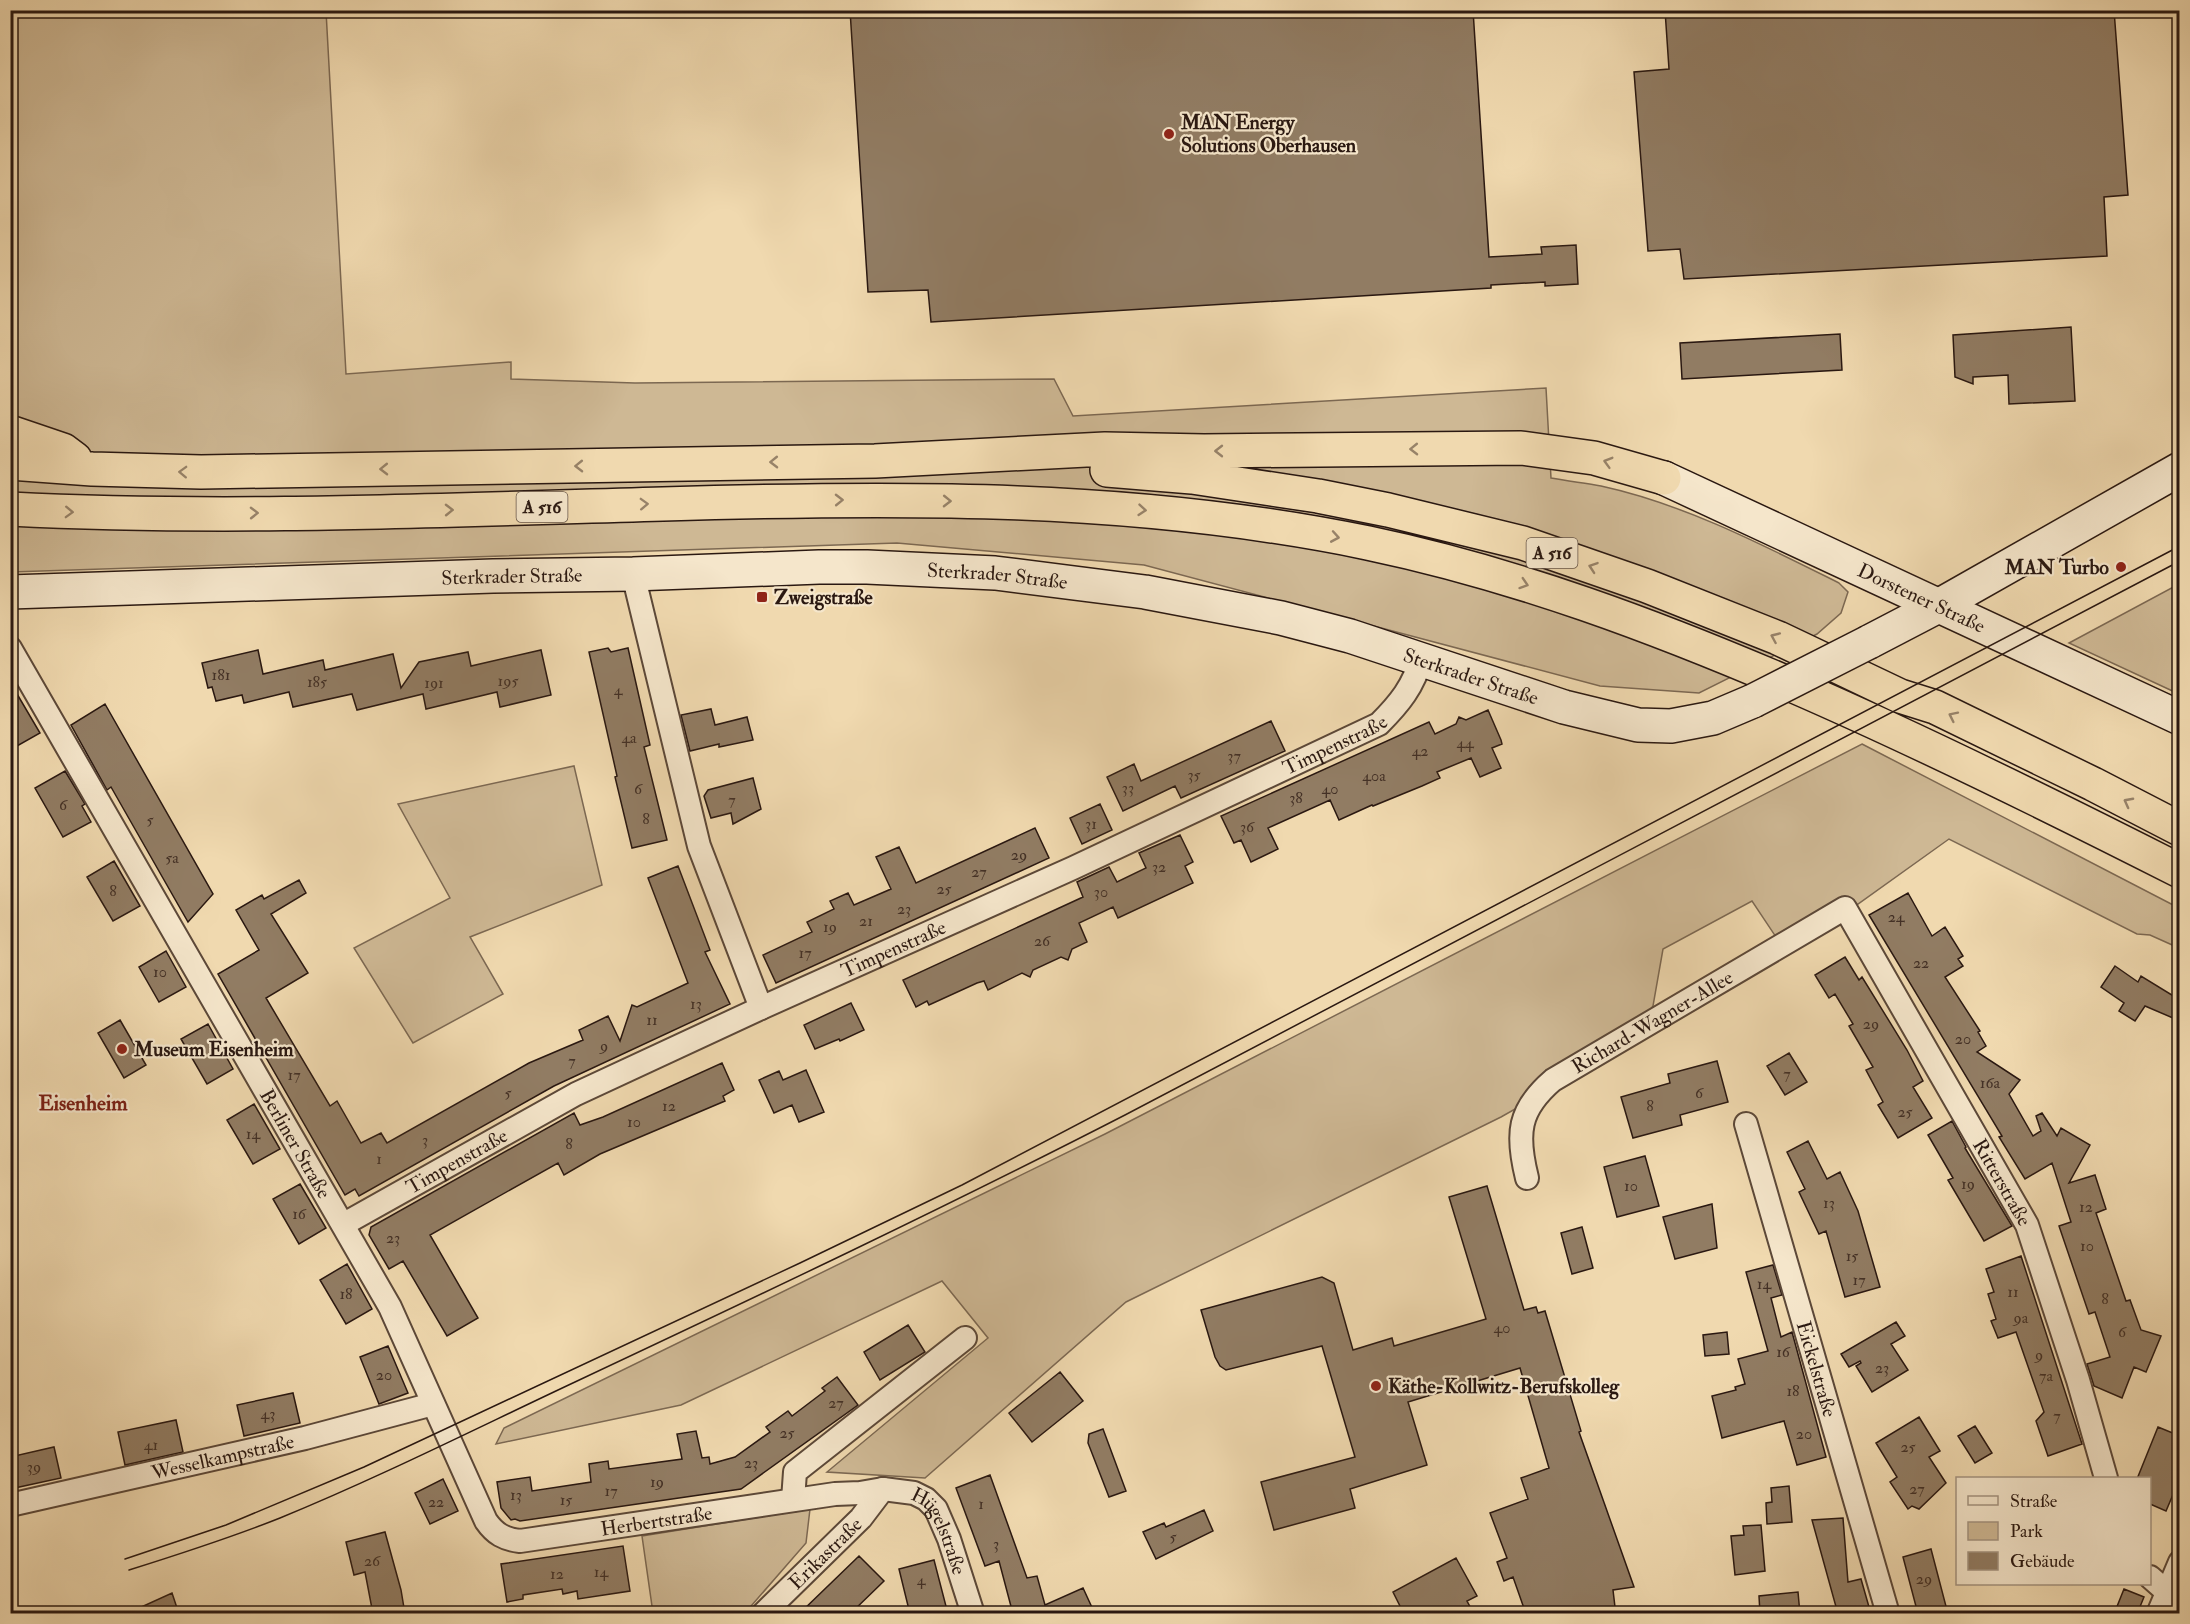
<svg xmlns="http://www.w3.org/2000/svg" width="2190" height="1624" font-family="'IM FELL Double Pica',serif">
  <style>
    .green { fill: #ceb894; stroke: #7c6852; stroke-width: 1.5 }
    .building { fill: #917c63; stroke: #2a1811; stroke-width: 1.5 }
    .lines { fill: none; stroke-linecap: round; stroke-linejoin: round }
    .street-casing { stroke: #5c4838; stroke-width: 26 }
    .secondary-casing { stroke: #2a1811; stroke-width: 36 }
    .highway-casing { stroke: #2a1811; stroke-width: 36 }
    .street { stroke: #f5e6cb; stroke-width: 22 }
    .secondary { stroke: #f5e6cb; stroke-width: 33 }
    .highway { stroke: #f0d9af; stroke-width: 33 }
    .tram { stroke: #2a1811; stroke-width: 1.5 }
    .secondary-bridge-casing { stroke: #2a1811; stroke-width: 36; stroke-linecap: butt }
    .secondary-bridge { stroke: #f5e6cb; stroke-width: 33 }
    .oneway { stroke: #978268 }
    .poi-dot { fill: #8f2418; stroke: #f5e6cb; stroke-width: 2 }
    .labels { text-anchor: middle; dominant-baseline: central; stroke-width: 4.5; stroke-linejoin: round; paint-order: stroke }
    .number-label { font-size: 16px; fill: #443126 }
    .shield { fill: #f5e6cb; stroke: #675649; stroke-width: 1.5 }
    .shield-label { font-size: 18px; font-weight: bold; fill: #2a1811 }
    .poi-label { font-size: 20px; font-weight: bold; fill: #2a1811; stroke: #f5e6cb; text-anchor: start }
    .street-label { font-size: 20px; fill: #2a1811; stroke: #f5e6cb }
    .neighbourhood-label { font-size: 21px; font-weight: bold; fill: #7a1f14; stroke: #f5e6cb }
  </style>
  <rect width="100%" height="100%" fill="#f0d9af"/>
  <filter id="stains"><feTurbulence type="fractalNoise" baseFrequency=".00333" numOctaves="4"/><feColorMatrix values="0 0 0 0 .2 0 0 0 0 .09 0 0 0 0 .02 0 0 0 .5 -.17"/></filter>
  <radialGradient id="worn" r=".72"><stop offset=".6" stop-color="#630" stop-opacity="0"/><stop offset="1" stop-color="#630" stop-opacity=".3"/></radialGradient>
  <!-- green -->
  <path class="green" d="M10,11H326L346,374L511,362V379L635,383L1054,379L1073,416L1546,388L1551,478C1567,481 1584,483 1601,486C1684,504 1763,545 1839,583L1848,592L1841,613L1817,634L1699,693L1600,686L1144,565L897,543L11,572Z
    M2179,584V694L2069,643Z
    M1862,744L2179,908V948L2150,935L2137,934L1949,839L1858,904L1784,949L1752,901L1663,949L1653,1006L1627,1046L1501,1117L1126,1302L925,1478L827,1472L988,1338L942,1281L681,1405L496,1444L504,1428L1105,1134Z
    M574,766L602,885L470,937L503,994L413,1043L354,948L450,898L398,804Z
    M810,1509L806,1543L745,1613H653L642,1536Z"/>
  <!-- building -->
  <path class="building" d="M850,10H1473L1489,257L1542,254L1541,247L1576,245L1578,284L1545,286V282L1491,285V288L931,322L928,290L868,292Z
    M1665,10H2114L2128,195L2104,197L2107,256L1684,279L1680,249L1648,251L1634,72L1669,69Z
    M2071,327L2075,401L2009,404L2008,375L1973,377V384L1955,377L1953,335Z
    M1840,334L1842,370L1682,379L1680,343Z
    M608,648L611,652L628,648L650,745L644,747L667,840L632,848L615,777L617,776L589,652Z
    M258,650L263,674L323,660L325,670L393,654L401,688L419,662L468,652L471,666L541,650L551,695L500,707L497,692L426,709L423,694L357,710L352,694L293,707L289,692L244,703L242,695L216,701L212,687L208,688L202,663Z
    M10,682L40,733L10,750Z
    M105,704L213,894L188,922L111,787L107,790L71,725Z
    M711,709L715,725L747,717L753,740L719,747V744L690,751L681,715Z
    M1488,710L1501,740L1502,744L1492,748L1501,768L1480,777L1471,758L1437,772L1440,778L1422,786L1373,806L1372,805L1339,820L1330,800L1268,828L1278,849L1251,862L1241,840L1234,843L1221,816L1429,722L1435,734L1456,724L1459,717L1466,720Z
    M1271,721L1285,751L1181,798L1175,786L1123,811L1107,777L1134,764L1141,781Z
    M65,771L85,804L82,806L91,822L63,837L35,788Z
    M753,778L761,809L733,824L731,813L711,818L704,796L708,790Z
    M1100,804L1112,830L1082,844L1070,818Z
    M1035,828L1049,858L776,983L763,955L812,932L807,922L834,909L830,901L848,893L854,905L891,889L876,857L899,847L916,883Z
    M1180,835L1193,862L1185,866L1193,883L1118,918L1113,907L1079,923L1087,942L1072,949L1068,960L1061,957L1033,970L1030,977L1022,973L988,990L984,981L977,983L929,1005L927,1001L916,1007L903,980L1083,897L1077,882L1109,867L1117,882L1146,868L1139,853Z
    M114,861L140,906L113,921L87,877Z
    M678,866L710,950L705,952L730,1004L554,1086L359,1196L355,1189L345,1195L218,974L259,950L236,910L262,895L264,899L299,880L306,893L271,914L308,973L266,998L330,1106L337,1101L361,1143L381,1133L387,1143L529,1063L583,1040L579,1030L608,1016L620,1041L632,1005L637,1007L688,983L648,878Z
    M1908,893L1932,936L1945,927L1963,956L1958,959L1963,966L1945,977L1980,1031L1978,1032L1986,1046L1977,1052L2020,1080L2009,1094L2033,1136L2041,1131L2036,1116L2042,1113L2057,1136L2061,1128L2090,1145L2069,1183L2095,1175L2106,1209L2096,1213L2126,1301L2130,1300L2141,1330L2161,1336L2146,1372L2134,1367L2122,1398L2094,1386L2087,1364L2110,1357L2095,1312L2089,1314L2059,1226L2071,1222L2052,1163L2025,1179L1999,1137L2002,1136L1869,915Z
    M166,951L186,987L159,1002L139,967Z
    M1845,957L1859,980L1862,977L1907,1050L1923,1081L1913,1087L1932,1118L1898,1138L1878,1105L1883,1102L1866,1070L1873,1067L1849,1026L1853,1024L1835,994L1829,998L1815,975Z
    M2115,966L2138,982L2141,976L2180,1000V1021L2145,1006L2135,1021L2119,1011L2124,1003L2101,987Z
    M851,1003L864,1030L840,1041L839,1039L815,1049L804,1025Z
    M120,1020L146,1065L124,1078L98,1033Z
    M208,1024L233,1069L207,1084L181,1039Z
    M1789,1053L1807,1082L1785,1095L1767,1066Z
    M1717,1061L1728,1102L1680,1115L1682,1125L1633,1138L1621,1097L1670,1083L1668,1074Z
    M722,1063L734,1090L723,1096L725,1101L600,1154L564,1175L558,1163L430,1235L478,1318L447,1336L403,1261L389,1269L369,1235L371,1227L574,1113L580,1125L603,1117Z
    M806,1070L824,1112L799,1122L792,1105L774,1113L759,1080L779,1071L783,1080Z
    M254,1104L280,1149L253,1164L227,1120Z
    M1952,1121L1966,1147L1965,1148L2012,1226L1984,1241L1948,1180L1953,1178L1928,1135Z
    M1808,1141L1827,1179L1840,1172L1858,1211L1880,1287L1845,1297L1826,1231L1819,1234L1799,1192L1805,1189L1787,1152Z
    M1645,1156L1659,1206L1617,1217L1604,1167Z
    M300,1184L326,1228L299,1244L273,1199Z
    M1487,1186L1524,1310L1536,1307L1538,1313L1545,1311L1581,1431L1579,1432L1634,1587L1613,1590L1615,1607L1597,1614H1569L1567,1609L1553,1614H1526L1513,1577L1504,1581L1497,1562L1507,1558L1490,1513L1528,1499L1521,1478L1549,1468L1520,1368L1408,1402L1427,1465L1350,1489L1355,1508L1274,1530L1261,1482L1355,1457L1322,1346L1226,1370L1220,1366L1215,1357L1201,1310L1322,1277L1334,1283L1353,1350L1392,1338L1394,1346L1486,1319L1449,1197Z
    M1712,1204L1717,1248L1675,1259L1663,1217Z
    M1582,1227L1593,1268L1572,1274L1561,1233Z
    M2021,1256L2082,1444L2048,1456L2036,1421L2044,1412L2016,1332L1998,1338L1991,1321L1996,1319L1988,1294L1994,1292L1986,1269Z
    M347,1264L372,1309L346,1324L320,1280Z
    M1773,1265L1782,1295L1771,1298L1781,1337L1792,1332L1826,1457L1797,1465L1784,1421L1722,1438L1712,1396L1736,1390L1735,1387L1745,1384L1738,1359L1768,1351L1746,1272Z
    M1896,1322L1905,1336L1891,1344L1908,1370L1872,1392L1856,1366L1861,1363L1860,1361L1849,1367L1841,1354Z
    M908,1325L925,1352L880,1380L864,1352Z
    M1727,1332L1729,1354L1705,1356L1703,1335Z
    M388,1346L408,1393L379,1404L360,1357Z
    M1060,1372L1083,1401L1032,1442L1009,1413Z
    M837,1377L858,1405L741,1489L520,1521L515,1519L511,1520L501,1508L497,1482L530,1477L532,1491L591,1482L589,1464L608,1461L609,1469L682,1459L677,1434L696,1431L702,1458L709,1457L710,1464L735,1457L770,1432L766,1427L788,1411L792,1416L825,1391L822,1388Z
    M293,1393L300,1423L244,1436L237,1405Z
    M1919,1417L1940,1451L1929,1457L1946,1483L1919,1509L1912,1506L1908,1509L1890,1482L1897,1477L1876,1443Z
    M176,1420L183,1452L125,1465L118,1432Z
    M1975,1426L1992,1453L1975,1463L1958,1436Z
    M2158,1427L2180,1436V1478L2166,1511L2150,1504V1479H2137Z
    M1103,1429L1126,1491L1109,1497L1088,1443L1089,1434Z
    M54,1447L61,1478L10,1489V1457Z
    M990,1475L1027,1578L1037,1576L1045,1605L1083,1588L1095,1614H1013L999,1561L985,1566L956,1488Z
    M443,1479L458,1511L430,1524L415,1493Z
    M1789,1486L1792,1522L1767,1524L1766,1503L1772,1502L1771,1488Z
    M1204,1510L1213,1531L1156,1559L1143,1532L1164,1523L1166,1527Z
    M1843,1518L1848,1582L1861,1579L1871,1614H1838L1812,1520Z
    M1761,1525L1765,1571L1735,1575L1731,1536L1744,1535L1743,1526Z
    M385,1532L401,1590L405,1614H373L365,1572L354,1575L346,1542Z
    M623,1546L630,1591L578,1599L577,1591L563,1594L562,1589L523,1595V1599L507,1602L501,1564Z
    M1931,1549L1948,1614H1918L1903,1557Z
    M859,1556L884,1581L850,1614H799Z
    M1456,1558L1477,1596L1467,1601L1474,1614H1404L1393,1592Z
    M934,1560L948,1614H910L899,1569Z
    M2124,1589L2144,1597L2137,1614H2114Z
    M1798,1592L1800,1614H1760L1759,1596Z
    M172,1593L179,1614H126Z"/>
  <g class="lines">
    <!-- street casing -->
    <g class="street-casing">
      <g id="street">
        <path d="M633,574L699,846L761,1008"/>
        <path id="s1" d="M10,648L390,1307L486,1521C495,1534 504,1539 520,1541L835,1494L860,1493L883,1489L914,1493L926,1499L936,1509L949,1539L973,1614"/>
        <path id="s2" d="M1746,1124L1888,1614"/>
        <path id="s3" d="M1527,1178C1516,1134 1518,1110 1553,1080L1845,908L2027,1225L2078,1380L2106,1478"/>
        <path id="s4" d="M344,1224L576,1094L761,1008L1073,868L1379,724C1399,704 1414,686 1421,658"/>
        <path d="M793,1500L795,1472L965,1338"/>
        <path id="s5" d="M10,1505L305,1438L433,1404"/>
        <path d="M2150,1577L2167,1592"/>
        <path id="s6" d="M763,1614L861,1518L883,1489"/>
        <path d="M2158,1614L2180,1562"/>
      </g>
    </g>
    <!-- secondary casing -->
    <g class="secondary-casing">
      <g id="secondary">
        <path id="s7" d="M1664,478L2180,718"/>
        <path id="s8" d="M10,592L493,576L633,574L819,567H867L995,573L1145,592L1281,618L1350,636L1564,707L1638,725L1671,726L1713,718L1753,701"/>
        <path d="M1869,642L1940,605L2180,469"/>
      </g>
    </g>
    <!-- highway casing -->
    <g class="highway-casing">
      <path id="highway" d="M10,432L63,450L75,459
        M10,463L92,469L201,472L875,461L1105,449L1204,451L1521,448L1594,458L1664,478
        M1107,470L1192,477L1318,496L1388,510L1523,543L1647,586L1778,638L1900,696L1935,707L2093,784L2180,829
        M10,509C228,520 446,510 663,504C899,497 1136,495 1368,543C1516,574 1657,627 1794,686C1925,743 2052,806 2180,871"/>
    </g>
    <!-- street -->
    <use href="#street" class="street"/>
    <!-- secondary -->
    <use href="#secondary" class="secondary"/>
    <!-- highway -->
    <use href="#highway" class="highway"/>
    <!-- tram -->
    <path class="tram" d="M125,1559L226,1525L364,1467L800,1263L962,1185L2180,546
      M129,1570C180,1554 230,1538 280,1518C380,1477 477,1428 575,1382C760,1295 944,1208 1125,1115L2180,561"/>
    <!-- secondary-bridge casing -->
    <g class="secondary-bridge-casing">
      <path id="secondary-bridge" d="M1753,701L1869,642"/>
    </g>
    <!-- secondary-bridge -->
    <use href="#secondary-bridge" class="secondary-bridge"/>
  </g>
  <!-- one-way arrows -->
  <defs><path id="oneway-chevron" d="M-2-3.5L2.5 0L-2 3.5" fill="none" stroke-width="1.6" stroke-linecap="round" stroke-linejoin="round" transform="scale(1.5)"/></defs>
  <g class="oneway">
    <use href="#oneway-chevron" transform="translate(1414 449) rotate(179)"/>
    <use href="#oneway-chevron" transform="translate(1219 451) rotate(180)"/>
    <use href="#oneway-chevron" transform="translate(774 462) rotate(179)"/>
    <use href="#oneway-chevron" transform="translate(1608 462) rotate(-164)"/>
    <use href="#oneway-chevron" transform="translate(579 466) rotate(179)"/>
    <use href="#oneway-chevron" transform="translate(384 469) rotate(179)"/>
    <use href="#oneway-chevron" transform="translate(183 472) rotate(-178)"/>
    <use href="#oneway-chevron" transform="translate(839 500) rotate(-1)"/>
    <use href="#oneway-chevron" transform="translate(947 501) rotate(1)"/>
    <use href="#oneway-chevron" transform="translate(644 504) rotate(-2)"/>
    <use href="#oneway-chevron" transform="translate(449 510) rotate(-1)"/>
    <use href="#oneway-chevron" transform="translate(1142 510) rotate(5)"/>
    <use href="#oneway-chevron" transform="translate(69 512) rotate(2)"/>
    <use href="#oneway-chevron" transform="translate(254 513) rotate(-1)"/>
    <use href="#oneway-chevron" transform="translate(1335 537) rotate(10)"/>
    <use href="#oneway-chevron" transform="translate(1593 567) rotate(-161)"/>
    <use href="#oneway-chevron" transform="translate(1524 584) rotate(18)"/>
    <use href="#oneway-chevron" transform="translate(1775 637) rotate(-156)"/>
    <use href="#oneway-chevron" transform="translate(1953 716) rotate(-154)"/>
    <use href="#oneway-chevron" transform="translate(2128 802) rotate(-152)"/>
  </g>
  <!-- markers -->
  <g class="poi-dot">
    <circle cx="1169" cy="134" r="6"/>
    <circle cx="2121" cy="567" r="6"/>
    <rect x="756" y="591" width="12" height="12" rx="3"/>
    <circle cx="122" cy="1049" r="6"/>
    <circle cx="1376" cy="1386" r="6"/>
  </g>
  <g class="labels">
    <!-- number labels -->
    <g class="number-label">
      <text x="221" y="675">181</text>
      <text x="508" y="681">195</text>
      <text x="317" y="682">185</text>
      <text x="434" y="683">191</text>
      <text x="618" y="690">4</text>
      <text x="629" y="738">4a</text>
      <text x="1465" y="743">44</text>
      <text x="1420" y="751">42</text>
      <text x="1234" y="756">37</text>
      <text x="1194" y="775">35</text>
      <text x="1374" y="776">40a</text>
      <text x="1128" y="788">33</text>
      <text x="638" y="789">6</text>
      <text x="1330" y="789">40</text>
      <text x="1296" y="798">38</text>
      <text x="732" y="800">7</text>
      <text x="63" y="805">6</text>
      <text x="646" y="819">8</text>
      <text x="150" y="820">5</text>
      <text x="1091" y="824">31</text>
      <text x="1247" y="827">36</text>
      <text x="1019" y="855">29</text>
      <text x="172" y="858">5a</text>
      <text x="1159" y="867">32</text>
      <text x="979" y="872">27</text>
      <text x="944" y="889">25</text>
      <text x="113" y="891">8</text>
      <text x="1101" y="892">30</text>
      <text x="904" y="909">23</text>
      <text x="1896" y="917">24</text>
      <text x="866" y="921">21</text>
      <text x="830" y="927">19</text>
      <text x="1042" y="941">26</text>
      <text x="805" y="953">17</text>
      <text x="1921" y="963">22</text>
      <text x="160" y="972">10</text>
      <text x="696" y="1004">13</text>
      <text x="652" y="1020">11</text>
      <text x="1871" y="1024">29</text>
      <text x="1963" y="1039">20</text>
      <text x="604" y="1046">9</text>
      <text x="572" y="1061">7</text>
      <text x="1787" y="1074">7</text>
      <text x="294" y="1075">17</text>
      <text x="1990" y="1083">16a</text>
      <text x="508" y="1093">5</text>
      <text x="1699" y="1093">6</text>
      <text x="669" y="1106">12</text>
      <text x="1650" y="1106">8</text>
      <text x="1905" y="1112">25</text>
      <text x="634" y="1122">10</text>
      <text x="253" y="1134">14</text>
      <text x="425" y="1140">3</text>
      <text x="569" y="1144">8</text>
      <text x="379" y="1159">1</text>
      <text x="1968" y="1184">19</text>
      <text x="1631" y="1186">10</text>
      <text x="1829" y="1203">13</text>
      <text x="2086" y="1207">12</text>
      <text x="299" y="1214">16</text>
      <text x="393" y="1238">23</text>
      <text x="2087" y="1246">10</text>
      <text x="1852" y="1256">15</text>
      <text x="1859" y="1280">17</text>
      <text x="1764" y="1284">14</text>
      <text x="2013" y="1292">11</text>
      <text x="346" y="1294">18</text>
      <text x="2105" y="1299">8</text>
      <text x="2021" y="1318">9a</text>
      <text x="1502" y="1328">40</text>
      <text x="2122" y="1332">6</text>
      <text x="1783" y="1352">16</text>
      <text x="2039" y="1355">9</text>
      <text x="1882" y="1368">23</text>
      <text x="384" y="1375">20</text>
      <text x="2046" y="1376">7a</text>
      <text x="1793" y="1391">18</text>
      <text x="836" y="1403">27</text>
      <text x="268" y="1414">43</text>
      <text x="2057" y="1416">7</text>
      <text x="787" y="1433">25</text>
      <text x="1804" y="1434">20</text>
      <text x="151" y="1445">41</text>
      <text x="1908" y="1447">25</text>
      <text x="751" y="1463">23</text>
      <text x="34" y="1467">39</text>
      <text x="657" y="1482">19</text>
      <text x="1917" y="1489">27</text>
      <text x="611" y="1491">17</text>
      <text x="516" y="1495">13</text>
      <text x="566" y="1500">15</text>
      <text x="436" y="1502">22</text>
      <text x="981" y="1504">1</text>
      <text x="1173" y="1537">5</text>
      <text x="996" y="1544">3</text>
      <text x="372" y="1561">26</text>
      <text x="601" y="1572">14</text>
      <text x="557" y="1574">12</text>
      <text x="1924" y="1579">29</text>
      <text x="921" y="1580">4</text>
    </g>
    <!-- shield labels -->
    <g class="shield">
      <rect x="516.5" y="492" width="51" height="30" rx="4.5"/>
      <rect x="1526.5" y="538" width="51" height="30" rx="4.5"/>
    </g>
    <g class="shield-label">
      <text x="542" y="507">A 516</text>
      <text x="1552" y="553">A 516</text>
    </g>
    <!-- poi labels -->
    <g class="poi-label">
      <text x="1181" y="122">MAN Energy<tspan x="1181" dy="23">Solutions Oberhausen</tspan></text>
      <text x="2109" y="567" text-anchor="end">MAN Turbo</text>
      <text x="774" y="597">Zweigstraße</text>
      <text x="134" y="1049">Museum Eisenheim</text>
      <text x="1388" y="1386">Käthe-Kollwitz-Berufskolleg</text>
    </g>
    <!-- street labels -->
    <g class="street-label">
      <text stroke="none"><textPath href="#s8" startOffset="502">Sterkrader Straße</textPath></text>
      <text stroke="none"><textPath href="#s8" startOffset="988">Sterkrader Straße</textPath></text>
      <text stroke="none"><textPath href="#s7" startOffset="284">Dorstener Straße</textPath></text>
      <text stroke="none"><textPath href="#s8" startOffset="1474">Sterkrader Straße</textPath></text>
      <text stroke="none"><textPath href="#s4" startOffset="1101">Timpenstraße</textPath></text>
      <text stroke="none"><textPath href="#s4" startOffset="615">Timpenstraße</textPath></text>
      <text stroke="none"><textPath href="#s3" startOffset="224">Richard-Wagner-Allee</textPath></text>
      <text stroke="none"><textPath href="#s1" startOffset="572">Berliner Straße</textPath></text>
      <text stroke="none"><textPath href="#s4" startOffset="129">Timpenstraße</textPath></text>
      <text stroke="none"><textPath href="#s3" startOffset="764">Ritterstraße</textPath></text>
      <text stroke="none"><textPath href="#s2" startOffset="255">Eickelstraße</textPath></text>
      <text stroke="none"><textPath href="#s5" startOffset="218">Wesselkampstraße</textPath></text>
      <text stroke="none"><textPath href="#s1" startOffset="1174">Herbertstraße</textPath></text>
      <text stroke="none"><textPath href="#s1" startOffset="1482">Hügelstraße</textPath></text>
      <text stroke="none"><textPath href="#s6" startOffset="87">Erikastraße</textPath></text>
    </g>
    <!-- neighbourhood labels -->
    <g class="neighbourhood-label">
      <text x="83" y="1103">Eisenheim</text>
    </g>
  </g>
  <!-- margin -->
  <rect width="2190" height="1624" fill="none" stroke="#f0d9af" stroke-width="36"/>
  <rect x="12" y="12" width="2166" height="1600" fill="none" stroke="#2a1811" stroke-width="3"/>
  <rect x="18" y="18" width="2154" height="1588" fill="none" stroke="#2a1811" stroke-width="1.5"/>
  <!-- legend -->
  <rect x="1956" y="1477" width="195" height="108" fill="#f5e6cb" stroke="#a49481" stroke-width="1.5"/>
  <rect x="1968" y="1496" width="30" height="9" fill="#f5e6cb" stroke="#a49481" stroke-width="1.5"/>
  <text x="2010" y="1507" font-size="18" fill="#2a1811">Straße</text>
  <rect x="1968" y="1522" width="30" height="18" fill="#ceb894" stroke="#a49481" stroke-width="1.5"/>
  <text x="2010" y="1537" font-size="18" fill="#2a1811">Park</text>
  <rect x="1968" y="1552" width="30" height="18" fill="#917c63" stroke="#a49481" stroke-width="1.5"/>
  <text x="2010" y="1567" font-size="18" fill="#2a1811">Gebäude</text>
  <rect width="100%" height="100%" filter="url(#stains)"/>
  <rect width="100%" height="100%" fill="url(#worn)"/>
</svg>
